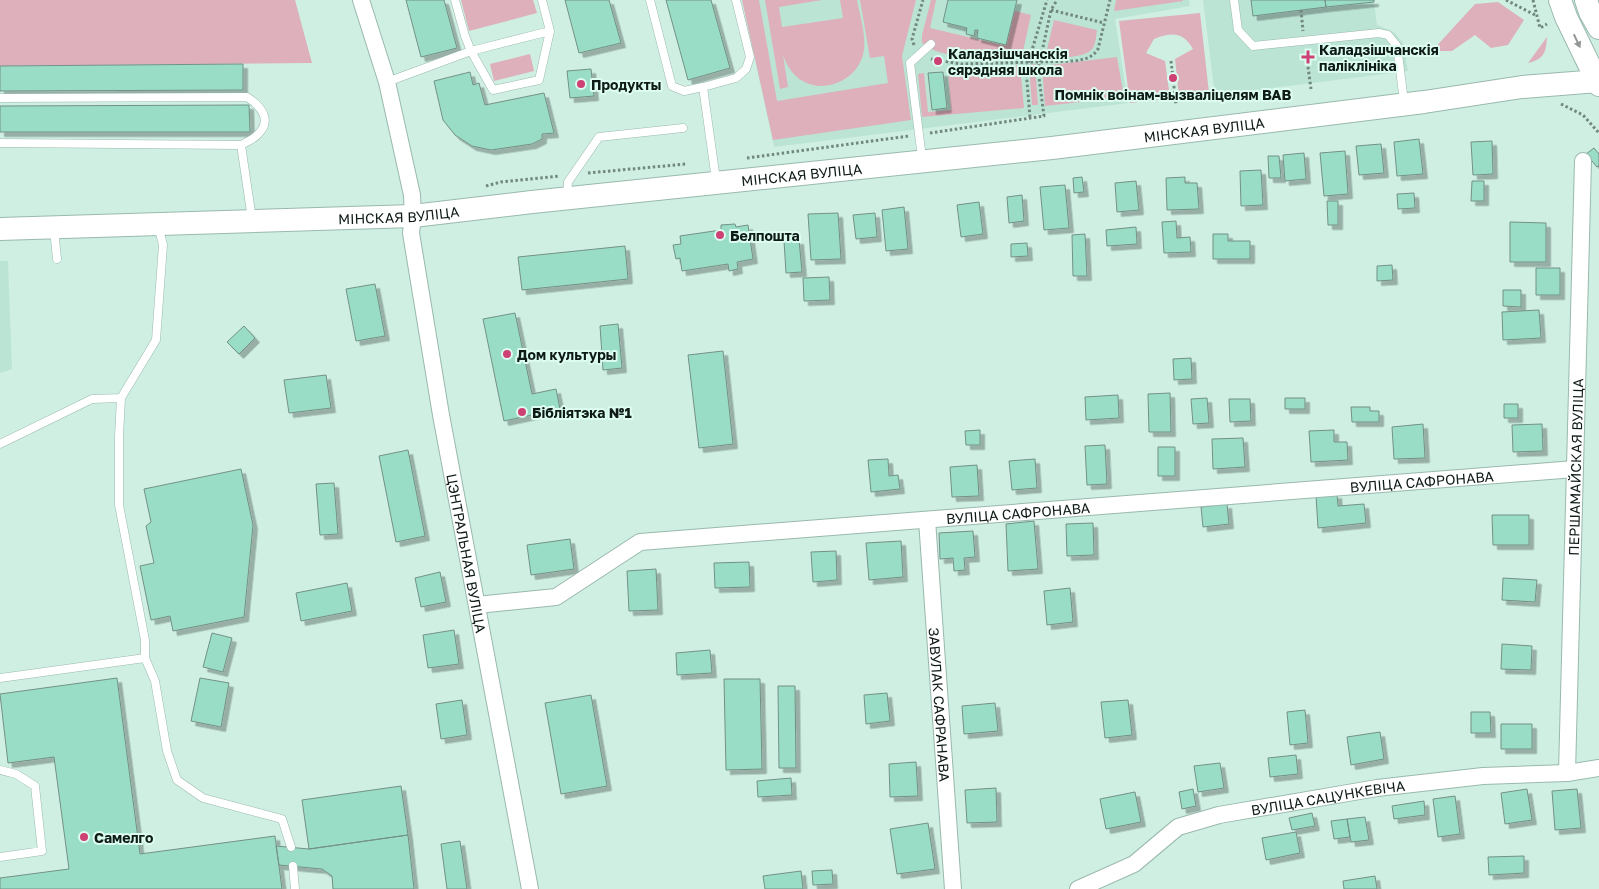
<svg xmlns="http://www.w3.org/2000/svg" width="1599" height="889" font-family="'Golos Text',sans-serif">
  <style>
    .built { fill: #bbe4d5 }
    .green { fill: #deb0bb }
    .building { fill: #9addc6; stroke: #739186; filter: url(#shadow) }
    .lines { fill: none; stroke-linecap: round; stroke-linejoin: round }
    .lane-casing { stroke: #9ab9ad; stroke-width: 9 }
    .street-casing { stroke: #9ab9ad; stroke-width: 18 }
    .secondary-casing { stroke: #9ab9ad; stroke-width: 24 }
    .path { stroke: #71877f; stroke-width: 3; stroke-dasharray: 2.5 2.5; stroke-linecap: butt }
    .lane { stroke: #fff; stroke-width: 8 }
    .street { stroke: #fff; stroke-width: 16 }
    .secondary { stroke: #fff; stroke-width: 22 }
    .oneway { fill: #939897 }
    .poi-dot { fill: #cd4175; stroke: #dcfdf0; stroke-width: 2 }
    .labels { text-anchor: middle; dominant-baseline: central; stroke-width: 4; stroke-linejoin: round; paint-order: stroke }
    .poi-label { font-size: 14px; font-weight: bold; fill: #0f1b17; stroke: #dcfdf0; text-anchor: start }
    .street-label { font-size: 14px; fill: #0f1b17; stroke: #dcfdf0 }
  </style>
  <defs>
    <filter id="shadow"><feDropShadow dx="4.5" dy="4.5" stdDeviation="0" flood-color="#0004"/></filter>
  </defs>
  <rect width="100%" height="100%" fill="#cfefe3"/>
  <!-- built -->
  <path class="built" d="M742,0H1189L1190,6L1115,19L1128,103L774,147Z
    M1203,0H1325L1327,7L1374,2L1377,25L1394,32L1403,43L1408,71L1215,95Z
    M0,261H8L12,369L0,373Z"/>
  <!-- green -->
  <path class="green" d="M0,0H295L312,63L0,66Z
    M461,0H533L537,13L469,31Z
    M742,0H759L777,101L888,83L884,56L870,58L860,0H916L902,56L911,120L773,140Z
    M765,0H822L779,7L782,27L843,18L840,0H857C860,16 866,34 864,50C859,84 814,99 792,72C788,67 785,61 783,55L788,87L780,89Z
    M931,0H936L930,28L1002,45L1011,10L1031,15L1022,56C999,58 956,59 936,51C931,49 926,45 922,43V35Z
    M1116,0H1183V1L1114,11Z
    M1498,2L1524,20L1508,45L1491,48L1475,35L1452,51H1432L1475,4Z
    M1200,13L1209,93L1179,97L1175,59L1193,49C1183,32 1172,32 1154,39L1146,53L1165,61L1170,98L1130,103L1119,21Z
    M1054,20L1097,30C1096,35 1096,45 1092,49C1084,59 1057,57 1045,58Z
    M1547,37C1546,53 1544,59 1528,63Z
    M530,54L534,71L494,81L490,64Z
    M1117,57L1124,97L1045,106L1042,66Z
    M1035,64L1038,105H1032L1029,65Z
    M1020,65L1024,108L922,117L918,74L924,73L928,112L951,110L948,72Z"/>
  <!-- building -->
  <path class="building" d="M406,0H444L457,48L421,57Z
    M565,0H609L621,43L579,53Z
    M666,0H711L730,68L688,80Z
    M948,0H1017L1006,45L977,38L978,30H975L974,36L966,34L967,28L943,22Z
    M1251,0H1325L1326,7L1253,16Z
    M1325,0H1374V2L1326,7Z
    M243,64V90L0,91V66Z
    M591,69L594,96L570,98L567,71Z
    M470,72L473,85L479,83L485,105L544,93L554,133L542,134V139L532,144L491,150L472,146L455,135L443,120L434,81Z
    M943,72L947,108L932,110L928,73Z
    M249,105L250,132H0V106Z
    M1419,139L1423,174L1397,176L1394,142Z
    M1492,141L1493,174L1473,175L1471,142Z
    M1381,144L1384,173L1359,175L1356,146Z
    M1594,148L1599,154V166L1597,167L1586,154Z
    M1345,151L1348,194L1324,196L1320,153Z
    M1304,153L1306,179L1285,181L1283,155Z
    M1268,156H1279L1281,178H1269Z
    M1261,170L1263,205L1241,206L1240,171Z
    M1082,177L1084,192L1074,193L1073,178Z
    M1185,177V183H1197L1199,209L1167,210L1166,178Z
    M1136,181L1139,210L1117,212L1115,183Z
    M1472,181H1484V201H1471Z
    M1065,185L1069,228L1044,230L1040,187Z
    M1414,193L1415,208L1398,209L1397,194Z
    M1022,195L1024,221L1009,223L1007,197Z
    M1327,201H1338V225H1328Z
    M979,202L983,234L961,237L957,205Z
    M904,207L908,249L886,251L882,210Z
    M838,213L841,259L811,260L808,214Z
    M875,213L877,237L856,239L853,215Z
    M1176,221L1177,238L1190,237L1191,252L1164,253L1162,222Z
    M1510,222L1546,223V262H1510Z
    M735,224L736,227L748,225L753,259L737,262L738,269L729,271L728,264L682,271L680,258L676,259L673,245L681,244L680,236L721,230V225Z
    M1136,227L1137,244L1107,246L1106,230Z
    M1085,234L1087,276H1073L1072,235Z
    M1213,234H1228V241H1250V259H1213Z
    M799,240L802,272L786,273L784,241Z
    M1027,243L1028,256L1011,257V244Z
    M625,246L628,279L522,290L518,257Z
    M1392,265L1393,280L1377,281V266Z
    M1536,268H1560V295H1536Z
    M829,277L830,300L804,301L803,278Z
    M375,284L385,336L356,341L346,289Z
    M1503,290H1521V307L1503,306Z
    M1539,310L1541,338L1503,340L1502,312Z
    M515,313L532,394L556,389L560,409L504,421L483,319Z
    M618,324L622,368L603,370L600,326Z
    M244,326L255,338L239,354L227,342Z
    M723,351L733,444L699,448L688,355Z
    M1191,358L1192,379L1174,380L1173,359Z
    M326,375L331,408L289,413L284,380Z
    M1170,393L1171,432H1149L1148,394Z
    M1118,395L1119,418L1086,420L1085,397Z
    M1207,398L1209,423L1193,424L1191,399Z
    M1285,398H1305V409H1285Z
    M1229,399H1250L1251,421L1230,422Z
    M1504,404H1518V418H1504Z
    M1351,407H1370V411H1379V422H1352Z
    M1423,424L1425,458L1394,459L1392,427Z
    M1542,424L1543,451L1513,452L1512,425Z
    M980,430V445H966L965,431Z
    M1334,430V442H1347L1348,460L1311,462L1309,431Z
    M1243,438L1245,467L1213,469L1212,439Z
    M1105,445L1107,484L1087,485L1085,446Z
    M1158,447H1175V476H1158Z
    M408,450L425,536L396,542L379,456Z
    M888,459L889,476L898,475L900,489L871,492L868,460Z
    M1035,459L1037,488L1012,490L1009,461Z
    M977,465L979,496L952,497L950,467Z
    M241,469L253,525L244,617L173,631L170,616L151,620L140,566L154,563L146,526L151,522L144,489Z
    M334,483L338,534L320,535L316,484Z
    M1337,494L1338,506L1364,504L1366,523L1318,528L1316,496Z
    M1227,504L1229,524L1203,527L1201,507Z
    M1492,515H1529V545H1493Z
    M1034,521L1038,569L1008,571L1006,524Z
    M1093,523L1094,555L1067,556L1066,524Z
    M973,531L975,557L964,558L965,570L954,571L953,558L940,559L939,533Z
    M570,539L574,569L531,575L527,545Z
    M901,541L903,577L869,580L866,543Z
    M836,551L837,580L813,582L811,552Z
    M749,562L750,587L715,588L714,563Z
    M656,569L658,610L629,611L627,571Z
    M440,572L446,602L421,607L415,578Z
    M1503,578L1537,580L1535,602L1502,600Z
    M347,583L352,611L301,621L296,593Z
    M1070,588L1073,622L1047,625L1044,591Z
    M454,630L459,664L428,668L423,635Z
    M212,633L232,638L223,672L203,667Z
    M1502,644L1532,646L1531,670L1501,669Z
    M710,650L712,673L677,675L676,653Z
    M117,678L140,854L275,836L282,889H0V878L69,869L54,757L8,763L0,694Z
    M200,678L229,683L221,727L191,721Z
    M724,679H760L762,769L726,770Z
    M778,686H795L796,768H779Z
    M887,693L890,721L866,724L864,695Z
    M591,695L607,786L561,794L545,703Z
    M462,700L467,735L441,739L436,704Z
    M1128,700L1132,735L1105,738L1101,702Z
    M995,703L998,731L964,734L962,706Z
    M1305,710L1308,743L1290,745L1287,712Z
    M1471,712H1490L1491,733H1471Z
    M1501,724H1532V749H1501Z
    M1380,732L1384,759L1351,765L1347,737Z
    M1296,755L1298,774L1270,777L1268,758Z
    M916,762L918,796L890,797L889,764Z
    M1220,763L1224,788L1198,792L1194,766Z
    M791,778L792,795L758,797L757,781Z
    M401,786L408,835L309,849L302,800Z
    M996,788L997,822L967,823L965,790Z
    M1193,789L1196,806L1182,809L1179,792Z
    M1527,789L1532,820L1505,824L1501,793Z
    M1577,789L1581,828L1555,830L1552,791Z
    M1135,792L1141,822L1106,829L1100,799Z
    M1455,796L1460,834L1438,837L1433,799Z
    M1424,801L1425,815L1394,819L1392,806Z
    M1312,813L1315,826L1292,830L1289,818Z
    M1365,817L1369,840L1351,842L1347,819Z
    M1347,819L1350,837L1334,839L1331,821Z
    M928,823L935,869L897,874L890,829Z
    M1296,832L1300,853L1266,860L1262,838Z
    M408,835L414,889H333L332,876L322,869L279,865L276,846L309,849Z
    M460,841L467,889H447L441,844Z
    M1524,856V873L1489,875L1488,857Z
    M832,870L833,884L813,885L812,871Z
    M801,871L803,889H765L763,876Z
    M1375,876L1377,889H1344L1343,881Z"/>
  <g class="lines">
    <!-- lane casing -->
    <g class="lane-casing">
      <path id="lane" d="M455,0L465,36L471,51L550,31
        M650,0L672,86L684,91L703,87L716,180
        M1234,0L1238,30L1253,46L1379,33L1388,35L1397,46L1404,102
        M387,82L471,51L493,90L539,80L550,31L542,0
        M703,87L736,78L746,69L750,57L736,0
        M0,98L247,97C261,106 274,121 256,136C252,140 246,142 241,145
        M0,143L241,145L252,219
        M922,158L910,63L931,44
        M567,196L568,182L599,137L683,128
        M54,229L57,259
        M0,444L92,399L121,398
        M145,658V640L119,505V436L121,398L156,340L163,245L158,225
        M0,678L145,658L155,681L167,751L177,780L203,798L282,819L291,847
        M0,770L16,774L35,786L42,851L0,857
        M293,866L295,889"/>
    </g>
    <!-- street casing -->
    <g class="street-casing">
      <g id="street">
        <path id="s1" d="M361,0L387,82L412,195L413,216L411,233L441,415L530,889"/>
        <path id="s2" d="M927,520L953,889"/>
        <path id="s3" d="M477,605L556,597L640,542L1575,469"/>
        <path id="s4" d="M1567,773L1583,161"/>
        <path id="s5" d="M1078,889L1134,864L1178,827L1219,815L1377,788L1483,776L1567,773L1599,768"/>
      </g>
    </g>
    <!-- secondary casing -->
    <g class="secondary-casing">
      <g id="secondary">
        <path d="M1560,0L1566,17L1599,85"/>
        <path d="M1586,0L1590,12L1599,28"/>
        <path id="s6" d="M0,229L413,216L532,202L1052,148L1424,102L1522,87L1599,81"/>
      </g>
    </g>
    <!-- path -->
    <path class="path" d="M1506,0L1537,16
      M1533,0L1540,28L1547,24
      M1051,10L1104,23
      M1301,10L1303,31
      M914,45L912,39L923,0
      M1306,52L1311,89
      M931,59L961,64L1075,61C1085,59 1092,58 1098,49L1110,0
      M1171,61L1176,104
      M1561,104L1583,115L1599,133
      M1030,117L1026,70L1047,0
      M930,133L1044,116L1038,70L1051,10L1057,0
      M747,158L909,136
      M588,173L686,164
      M486,186L501,182L559,176"/>
    <!-- lane -->
    <use href="#lane" class="lane"/>
    <!-- street -->
    <use href="#street" class="street"/>
    <!-- secondary -->
    <use href="#secondary" class="secondary"/>
  </g>
  <!-- one-way arrows -->
  <defs><path id="oneway-solid" d="M-6-.8H1V-3.2L6.5 0L1 3.2V.8H-6Z" transform="scale(1.25)"/></defs>
  <use class="oneway" href="#oneway-solid" transform="translate(1577 41) rotate(65)"/>
  <!-- markers -->
  <g class="poi-dot">
    <path d="M1305.5 49.5h5v5h5v5h-5v5h-5v-5h-5v-5h5z"/>
    <circle cx="938" cy="61" r="5"/>
    <circle cx="1173" cy="78" r="5"/>
    <circle cx="581" cy="84" r="5"/>
    <circle cx="720" cy="235" r="5"/>
    <circle cx="507" cy="354" r="5"/>
    <circle cx="522" cy="412" r="5"/>
    <circle cx="84" cy="837" r="5"/>
  </g>
  <g class="labels">
    <!-- poi labels -->
    <g class="poi-label">
      <text x="1319" y="49">Каладзішчанскія<tspan x="1319" dy="16">паліклініка</tspan></text>
      <text x="948" y="53">Каладзішчанскія<tspan x="948" dy="16">сярэдняя школа</tspan></text>
      <text x="591" y="84">Продукты</text>
      <text x="1173" y="94" text-anchor="middle">Помнік воінам-вызваліцелям ВАВ</text>
      <text x="730" y="235">Белпошта</text>
      <text x="517" y="354">Дом культуры</text>
      <text x="532" y="412">Бібліятэка №1</text>
      <text x="94" y="837">Самелго</text>
    </g>
    <!-- street labels -->
    <g class="street-label">
      <text stroke="none"><textPath href="#s6" startOffset="1209">МІНСКАЯ ВУЛІЦА</textPath></text>
      <text stroke="none"><textPath href="#s6" startOffset="804">МІНСКАЯ ВУЛІЦА</textPath></text>
      <text stroke="none"><textPath href="#s6" startOffset="399">МІНСКАЯ ВУЛІЦА</textPath></text>
      <text stroke="none"><textPath href="#s4" startOffset="306">ПЕРШАМАЙСКАЯ ВУЛІЦА</textPath></text>
      <text stroke="none"><textPath href="#s3" startOffset="964">ВУЛІЦА САФРОНАВА</textPath></text>
      <text stroke="none"><textPath href="#s3" startOffset="559">ВУЛІЦА САФРОНАВА</textPath></text>
      <text stroke="none"><textPath href="#s1" startOffset="565">ЦЭНТРАЛЬНАЯ ВУЛІЦА</textPath></text>
      <text stroke="none"><textPath href="#s2" startOffset="185">ЗАВУЛАК САФРАНАВА</textPath></text>
      <text stroke="none"><textPath href="#s5" startOffset="272">ВУЛІЦА САЦУНКЕВІЧА</textPath></text>
    </g>
  </g>
</svg>
